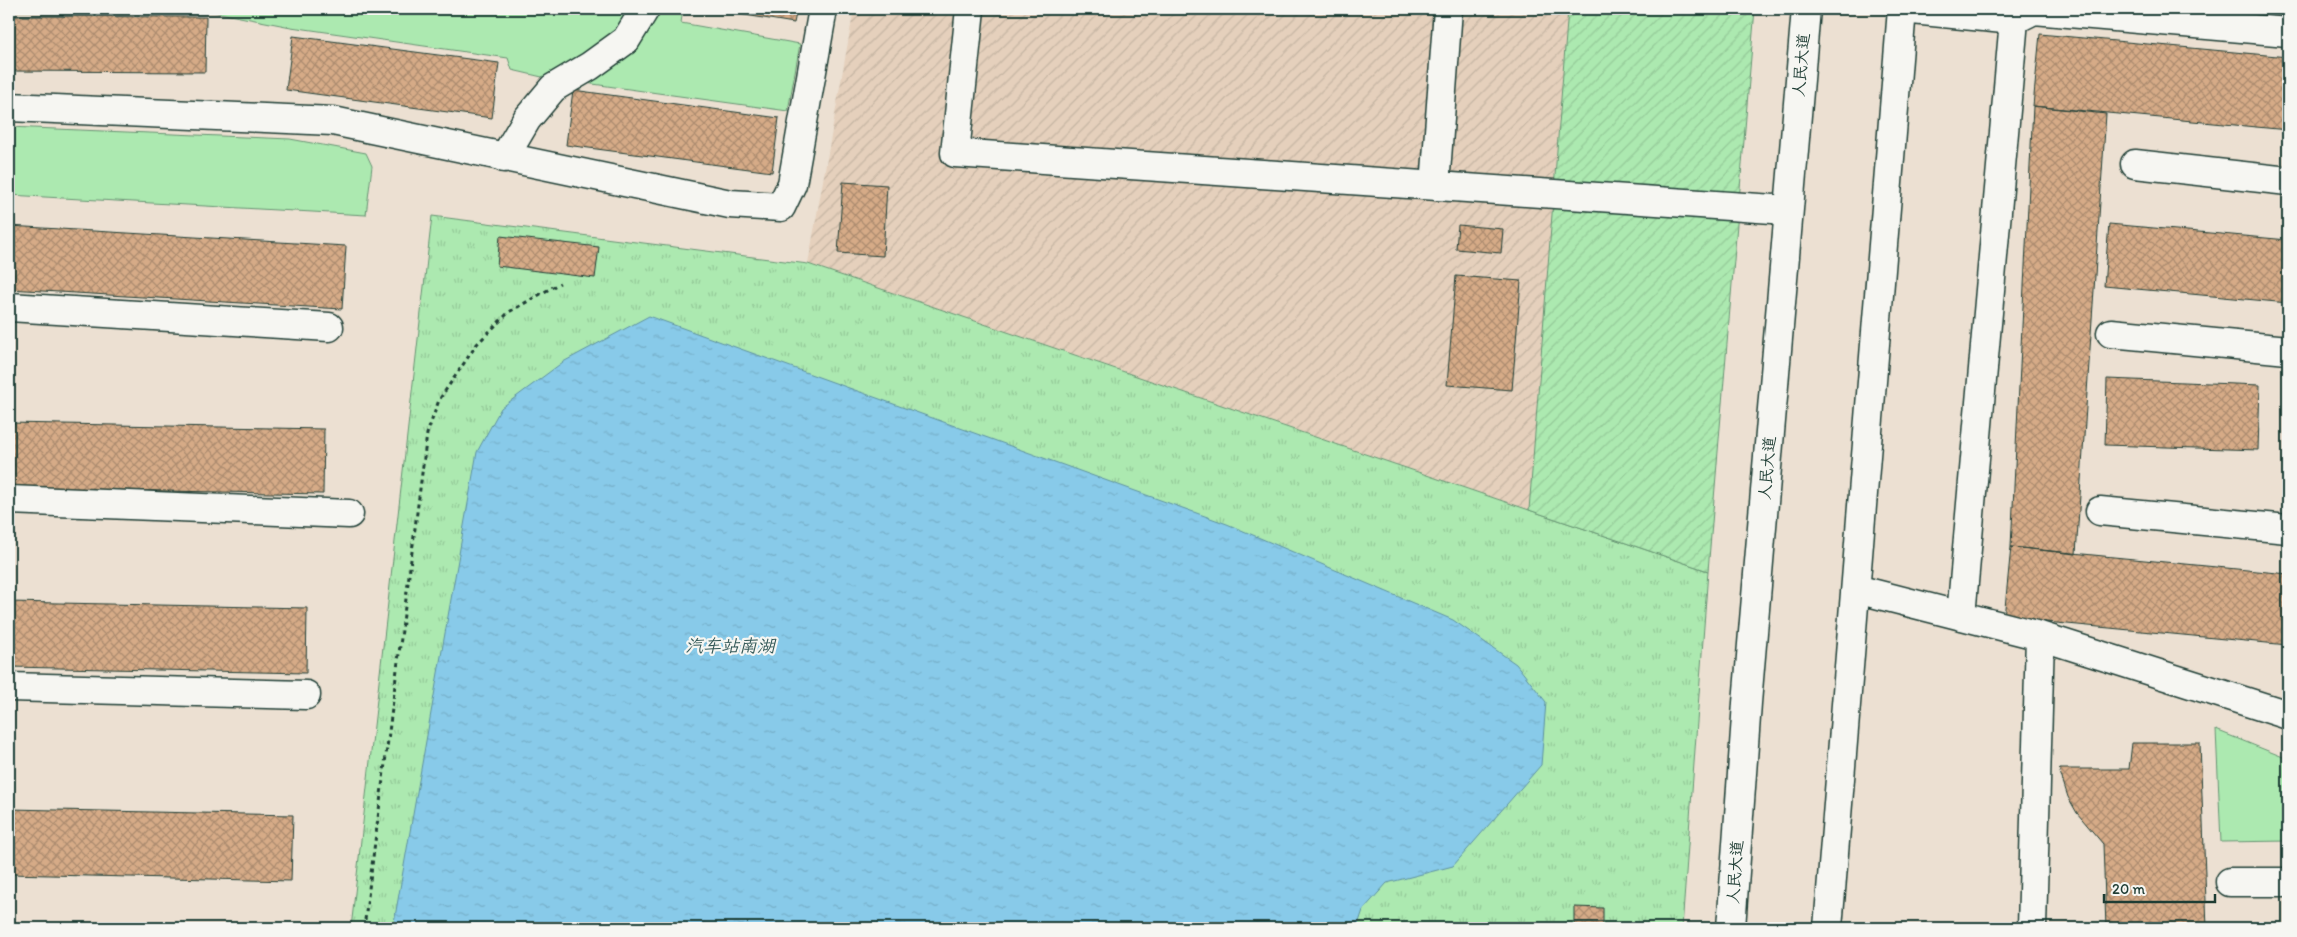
<svg xmlns="http://www.w3.org/2000/svg" width="2297" height="937" font-family="Itim,'LXGW WenKai TC',sans-serif">
  <style>
    .industrial { fill: url(#industrial-furrows) }
    .grass { fill: #ace9b0; stroke: #669372 }
    .park { fill: url(#park-tufts); stroke: #669372 }
    .garden { fill: url(#garden-furrows); stroke: #669372 }
    .water { fill: url(#water-ripples); stroke: #5e92a1 }
    .building { fill: url(#building-cross-hatch); stroke: #1f3d34 }
    .lines { fill: none; stroke-linecap: round; stroke-linejoin: round }
    .minor-casing { stroke: #1f3d34; stroke-width: 31 }
    .major-casing { stroke: #1f3d34; stroke-width: 31 }
    .path { stroke: #1f3d34; stroke-width: 3; stroke-dasharray: 4 4; stroke-linecap: butt }
    .minor { stroke: #f6f6f2; stroke-width: 28 }
    .major { stroke: #f6f6f2; stroke-width: 28 }
    .labels { text-anchor: middle; dominant-baseline: central; stroke-width: 4.5; stroke-linejoin: round; paint-order: stroke }
    .street-label { font-size: 16px; fill: #1f3d34; stroke: #f6f6f2 }
    .water-label { font-size: 18px; font-style: italic; fill: #345958; stroke: #f6f6f2 }
  </style>
  <defs>
    <pattern id="industrial-furrows" width="10" height="10" patternUnits="userSpaceOnUse" patternTransform="scale(1.25)"><rect width="10" height="10" fill="#e5d0bc"/><path d="M-1 1l2-2M0 10L10 0M9 11l2-2" fill="none" stroke="#c4b4a2"/></pattern>
    <pattern id="park-tufts" width="24" height="20" patternUnits="userSpaceOnUse" patternTransform="scale(1.25)"><rect width="24" height="20" fill="#ace9b0"/><path d="M3 7l-1-3M5 7V3M7 7l1-3M15 17l-1-3M17 17v-4M19 17l1-3" fill="none" stroke="#94c998"/></pattern>
    <pattern id="garden-furrows" width="10" height="10" patternUnits="userSpaceOnUse" patternTransform="scale(1.25)"><rect width="10" height="10" fill="#ace9b0"/><path d="M-1 1l2-2M0 10L10 0M9 11l2-2" fill="none" stroke="#94c998"/></pattern>
    <pattern id="water-ripples" width="26" height="14" patternUnits="userSpaceOnUse" patternTransform="scale(1.25)"><rect width="26" height="14" fill="#88cae9"/><path d="M2 4q2-2 4 0t4 0M15 11q2-2 4 0t4 0" fill="none" stroke="#75aec8"/></pattern>
    <pattern id="building-cross-hatch" width="8" height="8" patternUnits="userSpaceOnUse" patternTransform="scale(1.25)"><rect width="8" height="8" fill="#d6ab87"/><path d="M0 0l8 8M0 8l8-8" fill="none" stroke="#ad8c6f"/></pattern>
  </defs>
  <rect width="100%" height="100%" fill="#ece0d2"/>
  <filter id="ink" filterUnits="userSpaceOnUse"><feTurbulence type="fractalNoise" baseFrequency=".02" numOctaves="2"/><feDisplacementMap in="SourceGraphic" scale="10" xChannelSelector="R" yChannelSelector="G"/><feConvolveMatrix kernelMatrix="1 2 1 2 8 2 1 2 1" color-interpolation-filters="sRGB"/></filter>
  <g filter="url(#ink)">
    <!-- industrial -->
    <path class="industrial" d="M854,9H1568L1529,510L808,264Z"/>
    <!-- grass -->
    <path class="grass" d="M9,9H683L681,23L800,44L788,111L542,77L512,70L508,58L291,27L214,12L9,11Z
      M9,127L290,139L366,153L372,166L366,215L9,195Z
      M2216,730L2288,759V841L2221,842Z"/>
    <!-- park -->
    <path class="park" d="M432,216L808,264L1708,571L1682,928H351Z"/>
    <!-- garden -->
    <path class="garden" d="M1568,9H1755L1708,571L1529,510Z"/>
    <!-- water -->
    <path class="water" d="M649,316L1227,524L1453,620L1516,664L1546,702L1541,765L1453,866L1387,883L1363,910L1357,928H393L477,452L501,408L563,362Z"/>
    <!-- building -->
    <path class="building" d="M708,9H797L794,23Z
      M9,16L206,17L205,72L9,71Z
      M2040,34L2288,57V130L2033,106Z
      M293,36L499,63L492,118L286,90Z
      M573,90L779,118L772,172L566,145Z
      M2033,106L2106,114L2076,554L2011,547Z
      M843,182L887,185L883,256L838,253Z
      M2109,224L2288,240V303L2104,286Z
      M1458,225L1503,229L1501,253L1456,249Z
      M9,226L346,246L342,309L9,289Z
      M500,236L599,247L595,278L497,266Z
      M1456,276L1521,281L1512,390L1447,385Z
      M2107,379L2260,385L2258,450L2105,445Z
      M9,423L324,429L323,494L9,488Z
      M2011,547L2288,574V645L2004,618Z
      M9,602L307,608L306,673L9,667Z
      M2132,743H2200L2207,928H2106L2103,844L2077,813L2068,797L2059,769H2129Z
      M9,809L293,815L291,881L9,874Z
      M1574,907L1603,908V928H1574Z"/>
    <g class="lines">
      <!-- minor casing -->
      <g class="minor-casing">
        <path id="minor" d="M970,9L955,153L1788,210
          M1902,9L2014,20L2034,10L2288,32
          M9,107L333,121L730,204L781,207L792,184L823,9
          M504,158L527,119L553,88L590,66L626,40L645,9
          M2135,164L2288,181
          M1435,186L1448,9
          M9,307L329,327
          M2111,333L2288,350
          M9,500L349,514
          M2100,511L2288,529
          M1856,589L2040,636L2288,715
          M1961,616L2015,9
          M9,687L306,695
          M2230,882H2288
          M2032,928L2040,636"/>
      </g>
      <!-- major casing -->
      <g class="major-casing">
        <path id="major" d="M1731,928L1747,703L1806,9
          M1828,928L1902,9"/>
      </g>
      <!-- path -->
      <path class="path" d="M364,928L427,434L439,400L477,344L509,312L560,283"/>
      <!-- minor -->
      <use href="#minor" class="minor"/>
      <!-- major -->
      <use href="#major" class="major"/>
    </g>
  </g>
  <g class="labels">
    <!-- street labels -->
    <g class="street-label">
      <text transform="translate(1801 65) rotate(-85)">人民大道</text>
      <text transform="translate(1767 468) rotate(-85)">人民大道</text>
      <text transform="translate(1735 872) rotate(-86)">人民大道</text>
    </g>
    <!-- water labels -->
    <g class="water-label">
      <text x="730" y="646">汽车站南湖</text>
    </g>
  </g>
  <!-- margin -->
  <rect width="2297" height="937" fill="none" stroke="#f6f6f2" stroke-width="30"/>
  <rect x="15" y="15" width="2267" height="907" fill="none" stroke="#1f3d34" stroke-width="2" filter="url(#ink)"/>
  <!-- scale -->
  <path d="M2104 894v8h111v-8" fill="none" stroke="#1f3d34" stroke-width="2.5"/>
  <text x="2112" y="894" font-size="15" fill="#1f3d34" stroke="#f6f6f2" stroke-width="4" paint-order="stroke">20 m</text>
</svg>
